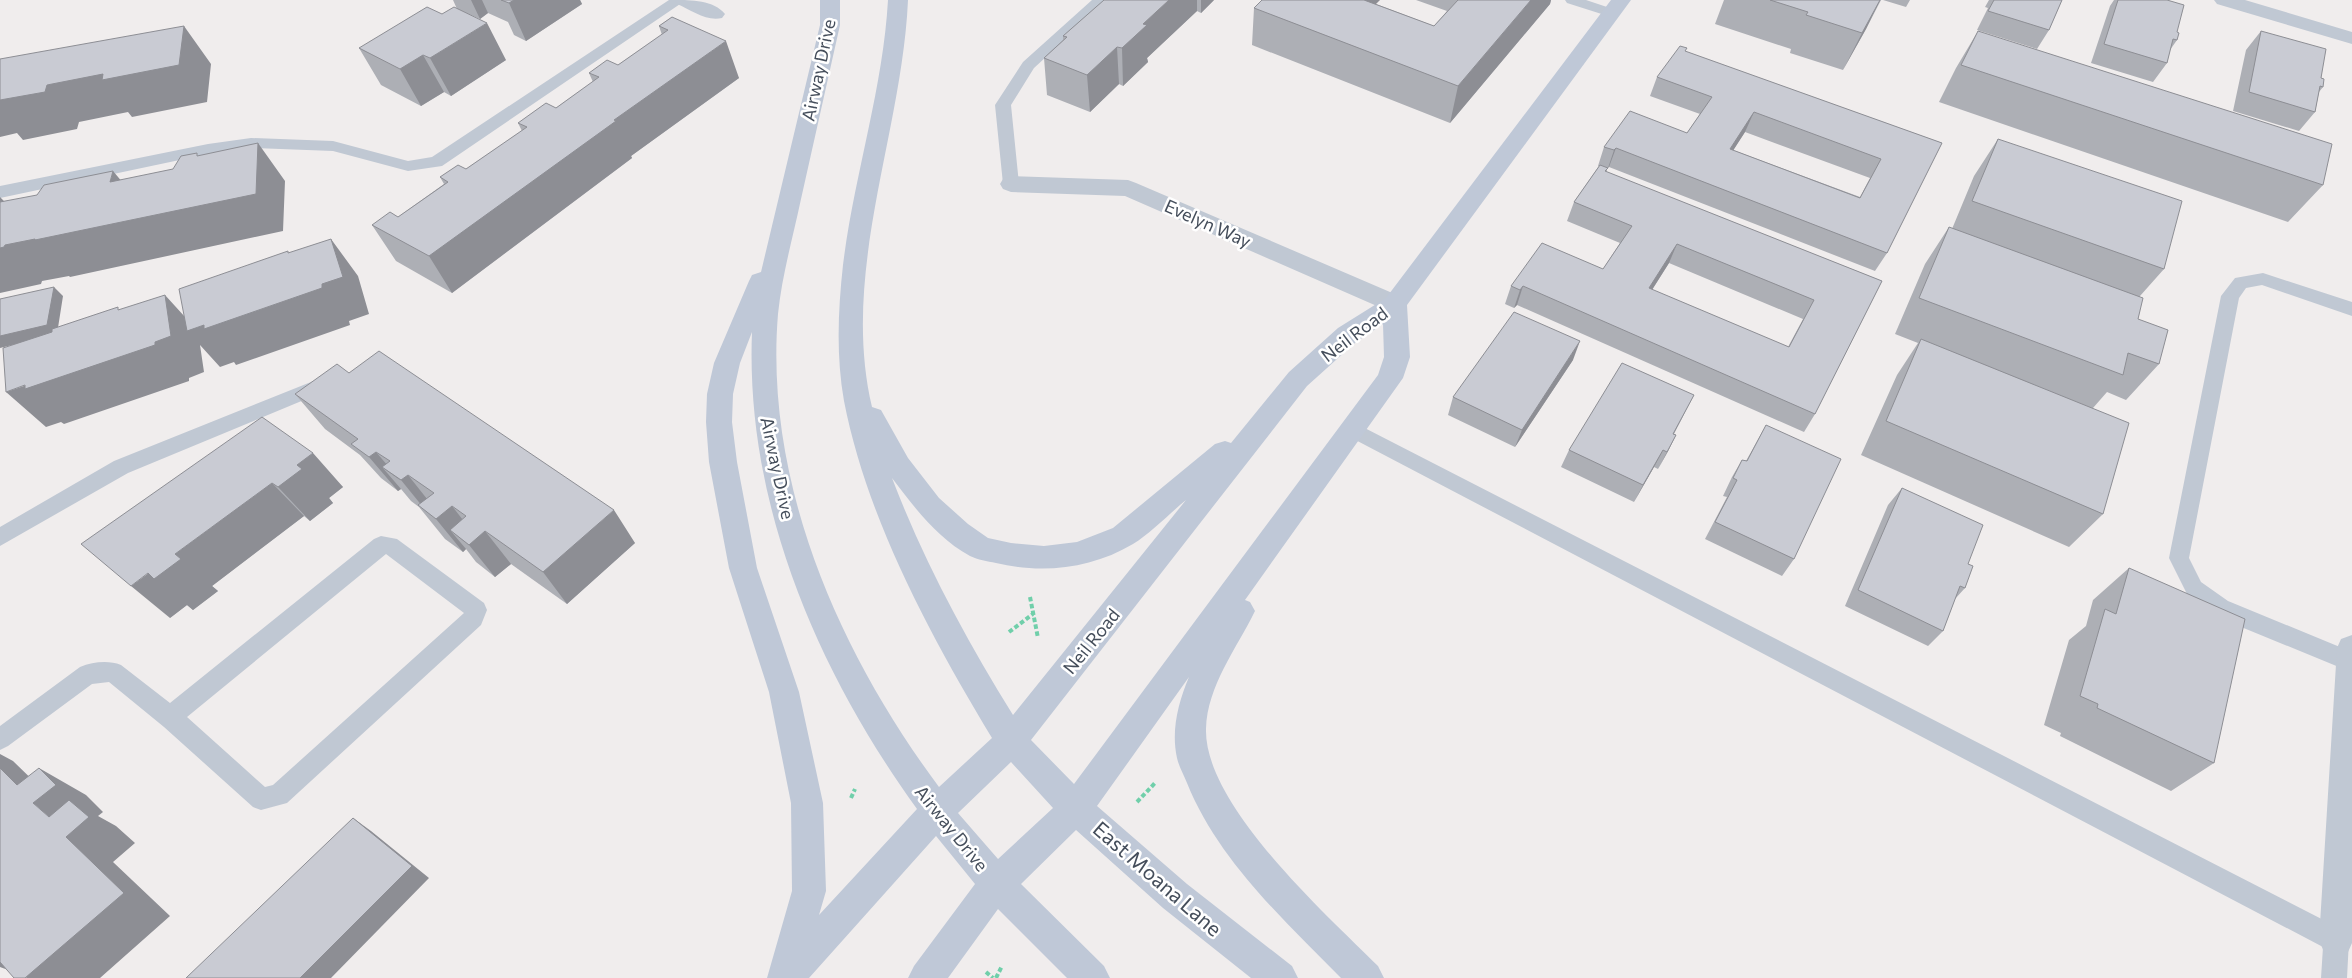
<svg xmlns="http://www.w3.org/2000/svg" width="2352" height="978" font-family="Commissioner,sans-serif">
  <style>
    .lines { fill: none; stroke-linecap: round; stroke-linejoin: round }
    .path { stroke: #70cfaa; stroke-width: 4; stroke-dasharray: 4.5 2.5; stroke-linecap: butt }
    .lane { fill: #c0c8d3; fill-rule: evenodd }
    .street { fill: #c0c8d3; fill-rule: evenodd }
    .secondary { fill: #bfc8d7; fill-rule: evenodd }
    .wall { fill: #adafb5; fill-rule: evenodd }
    .shaded-wall { fill: #8d8e94 }
    .building { fill: #c9cbd3; stroke: #8d8e94; fill-rule: evenodd }
    .labels { text-anchor: middle; dominant-baseline: central; stroke-width: 5; stroke-linejoin: round; paint-order: stroke }
    .street-label { font-size: 18px; fill: #454e5b; stroke: #fff }
    .near-street-label { font-size: 21px; fill: #454e5b; stroke: #fff }
  </style>
  <rect width="100%" height="100%" fill="#f0eded"/>
  <g class="lines">
    <!-- path -->
    <path class="path" d="M1030,597L1038,638
      M1009,632L1033,614
      M851,798L855,789
      M1137,802L1155,783
      M986,972L993,978
      M996,978L1002,966"/>
    <!-- lane -->
    <path class="lane" d="M669,0H686L442,166L408,171L333,151L251,148L208,154L0,198V186L208,144L251,138L333,141L408,161L432,157Z
      M1092,0H1108L1034,68L1011,105L1019,184L1017,188H1005L1003,184L995,105L1023,62Z
      M1565,0H1586L1616,10L1618,13L1611,17L1567,3Z
      M2263,273L2352,302V316L2262,285L2246,288L2239,298L2189,558L2201,582L2228,601L2352,652L2351,672L2212,615L2187,594L2169,558L2221,296L2235,278Z
      M321,378L328,380L330,385L328,390L128,473L0,546V527L114,461Z
      M1353,422L2345,931L2349,940L2347,978H2321L2323,947L1346,435L1343,430L1346,425Z
      M381,536L397,539L484,603L487,610L481,625L287,803L261,810L253,807L164,727L109,682L92,684L8,746L0,750V726L80,667C93,662 108,660 121,665L170,703L374,539ZM386,554L464,613L273,785L265,787L187,717Z"/>
    <!-- street -->
    <path class="street" d="M674,0C691,0 714,0 725,14L722,18C707,22 691,10 677,4Z
      M2214,0H2245L2352,32V44L2217,4Z
      M1011,176L1128,180L1136,183L1404,298L1407,304L1404,310L1395,313L1386,310L1125,196L1011,192L1003,189L1000,184L1003,179Z
      M2352,635V943L2348,952L2336,957L2324,952L2319,940L2337,648L2341,639Z"/>
    <!-- secondary -->
    <path class="secondary" d="M820,0H840V25C827,83 814,141 801,199C793,237 782,275 778,314C764,484 840,654 939,787L992,738C930,635 867,519 844,401C836,356 838,310 843,265C854,176 883,89 888,0H908C902,135 840,271 872,407L881,410L908,458L939,498L968,524L988,538L1011,543L1044,546L1077,542L1113,528L1215,444L1225,441L1231,443L1289,372L1338,328L1386,298L1611,0H1631L1407,305L1410,357L1403,378L1245,600L1250,602L1255,611C1237,648 1207,686 1206,729C1204,805 1326,914 1378,966L1384,978H1341C1284,920 1218,860 1187,783C1184,775 1179,767 1177,758C1171,731 1178,703 1189,677L1097,806L1187,884L1292,966L1298,978H1251L1163,908L1076,830L1021,884L1104,966L1110,978H1067L998,909L948,978H908L914,966L975,884L936,836L809,978H767L792,891L791,803L769,692L729,568L709,462L706,422L707,394L714,363L749,281L752,275L761,272L820,25ZM1383,324L1384,357L1378,375L1074,784L1031,740L1307,386L1356,342ZM752,332C745,504 818,672 917,809L819,915L826,891L823,803L799,692L757,568L737,462L732,422L733,394L740,363ZM892,478C914,507 937,538 970,556C978,560 987,561 996,563C1042,574 1091,569 1133,544C1151,533 1169,514 1186,500L1013,715C966,639 924,562 892,478ZM1011,762L1053,808L998,859L958,813Z"/>
  </g>
  <!-- wall -->
  <path class="wall" d="M453,0H580L582,4L526,41L514,35L508,22L488,13L480,19L457,9Z
    M1104,0H1214L1201,13L1197,11L1147,58L1148,62L1123,86L1119,84L1090,112L1047,95L1044,58L1063,40V36Z
    M1416,0H1551L1550,4L1450,123L1252,45L1254,8L1376,4L1434,26L1447,11Z
    M1724,0H1881L1866,29L1843,70L1790,53L1791,49L1715,24Z
    M1883,0H1910L1906,7Z
    M1989,0H2062L2049,30L2037,49L1977,30L1988,8L1985,7Z
    M2114,0H2167L2177,32V40L2170,50L2167,63L2153,82L2091,63L2110,6Z
    M672,17L739,78L631,156L632,158L452,293L396,261L372,225L398,217L444,184L440,177L466,169L522,131L518,123L556,108L593,82L589,73L618,65L662,35L659,26Z
    M1978,31L2323,185L2288,222L1939,102L1956,68Z
    M2261,31L2321,78L2323,87L2319,92L2315,112L2299,131L2233,111L2246,50Z
    M359,48L506,60L451,96L444,92L421,106L381,85Z
    M1686,52L1942,143L1887,253L1875,271L1609,167L1607,169L1606,172L1882,281L1815,414L1804,432L1517,305L1514,308L1505,304L1511,286L1603,269L1620,243L1567,221L1574,202L1599,166H1598L1604,147L1687,133L1700,114L1650,96L1657,77ZM1745,132L1870,178L1860,197L1733,150ZM1669,263L1803,319L1788,347L1652,290Z
    M1998,139L2164,269L2140,296L2138,319L2159,364L2126,400L2107,392L2093,408L2103,514L2069,547L1861,455L1897,375L1918,343L1895,334L1925,264L1949,227L1952,229L1974,176Z
    M1573,360L1515,447L1448,415L1453,397Z
    M349,373L635,543L567,604L511,564L495,577L476,562L466,549L463,552L445,539L419,507L411,501L401,489L398,491L381,478L360,455L325,429L295,394Z
    M1694,395L1674,434L1676,435L1667,453L1658,469L1654,467L1634,502L1561,467L1569,450Z
    M262,417L343,487L329,498L333,503L310,521L304,516L212,586L218,591L193,610L187,605L170,618Z
    M1766,425L1794,559L1782,576L1705,539L1727,497L1723,496L1732,477L1742,460L1746,461Z
    M1902,488L1968,564L1965,588L1955,599L1943,631L1928,646L1845,606L1888,505Z
    M2129,568L2214,763L2171,791L2060,736L2061,733L2044,725L2069,640L2086,626L2093,600Z"/>
  <!-- shaded-wall -->
  <path class="shaded-wall" d="M471,0H482L488,13L480,19Z
    M514,0H580L582,4L526,41L509,3Z
    M1169,0H1197V11L1147,58L1148,62L1123,86L1122,48L1143,24Z
    M1201,0H1214L1201,13Z
    M1351,0H1380L1347,33Z
    M1531,0H1551L1550,4L1450,123L1458,86Z
    M1880,0L1866,29L1843,70L1862,33Z
    M487,23L506,60L451,96L430,58Z
    M184,26L211,64L207,102L132,117L128,112L79,122L77,129L23,140L17,133L0,137V100L47,85Z
    M726,41L739,78L631,156L632,158L452,293L429,256L614,120Z
    M1117,47L1119,84L1090,112L1087,75Z
    M423,55L444,92L421,106L400,69Z
    M1754,112L1745,132L1722,168L1730,149Z
    M258,143L285,181L283,231L70,277L69,276L42,281L41,284L0,293V197L35,233L110,182L113,171L144,208Z
    M1616,148L1609,167L1607,169L1601,187L1605,171L1608,168L1614,150Z
    M331,239L358,276L369,314L349,321L350,325L236,365L234,362L220,367L200,345L204,372L189,378V381L64,424L61,422L46,427L6,392L155,342L165,295L195,328L322,284Z
    M1677,244L1669,263L1641,307L1649,288Z
    M1523,286L1517,305L1514,308L1520,290Z
    M54,287L63,296L57,334L0,348V336Z
    M1580,341L1573,360L1515,447L1522,430Z
    M1676,435L1667,453L1658,469Z
    M1663,450L1654,467L1634,502L1643,485Z
    M376,452L400,480L382,467L401,489L398,491L369,457Z
    M313,453L343,487L329,498L333,503L310,521L278,487L297,465Z
    M408,475L435,509L427,512L401,480Z
    M272,483L304,516L212,586L218,591L193,610L187,605L170,618L131,586Z
    M452,506L477,538L485,531L511,564L495,577L469,545L450,530L466,549L463,552L436,519Z
    M614,510L635,543L567,604L543,572Z
    M0,754L13,761L46,793L39,768L86,795L103,812L98,816L116,826L135,843L113,862L170,916L100,978H25L27,977L0,967V961L49,817L33,803L17,785L0,768Z
    M353,818L371,831L429,878L331,978H300Z"/>
  <!-- building -->
  <path class="building" d="M501,0H514L509,3Z
    M1104,0H1169L1143,24L1147,25L1122,48L1117,47L1087,75L1044,58L1067,37L1063,36Z
    M1262,0H1364L1434,26L1458,0H1531L1458,86L1254,8Z
    M1770,0H1880L1862,33L1806,15L1808,12Z
    M1994,0H2062L2049,30L1988,11Z
    M2118,0H2167L2184,5L2177,32L2179,33L2177,40L2173,39L2167,63L2104,44Z
    M427,7L442,14L454,7L487,23L430,58L423,55L400,69L359,48Z
    M672,17L726,41L614,120L616,121L429,256L372,225L390,212L398,217L448,182L440,177L458,165L466,169L527,127L518,123L546,103L556,108L599,77L589,73L607,60L618,65L668,30L659,26Z
    M184,26L179,65L102,80L103,74L47,85L45,92L0,100V59Z
    M1978,31L2332,144L2323,185L1961,65Z
    M2261,31L2326,49L2321,78L2324,79L2323,87L2320,86L2315,112L2249,92Z
    M1680,46L1687,48L1685,51L1942,143L1887,253L1616,148L1614,150L1604,147L1630,111L1687,133L1712,97L1657,77ZM1754,112L1881,159L1860,198L1730,149Z
    M1998,139L2182,201L2164,269L1972,201Z
    M258,143L256,194L35,240V239L5,245L4,247L0,248V202L37,195L44,185L113,171L110,182L173,169L181,156L197,153V156Z
    M1600,165L1608,168L1605,171L1882,281L1815,414L1523,286L1520,290L1511,286L1542,243L1603,269L1632,226L1574,202ZM1677,244L1814,300L1789,347L1649,288Z
    M1949,227L2143,298L2138,319L2168,330L2159,364L2128,353L2123,375L1919,298Z
    M331,239L343,277L322,284V288L204,329V325L187,331L179,289L288,251V253Z
    M54,287L47,325L0,336V299Z
    M165,295L171,336L155,342V345L25,389V385L6,392L3,348L52,332V329L118,307V310Z
    M1514,312L1580,341L1522,430L1453,397Z
    M1921,339L2129,423L2103,514L1886,421Z
    M379,351L614,510L543,572L485,531L469,545L450,530L466,516L452,506L436,519L418,505L434,493L408,475L401,480L382,467L390,461L376,452L369,457L351,444L358,439L295,394L337,364L349,373Z
    M1622,363L1694,395L1673,434L1676,435L1667,452L1663,450L1643,485L1569,450Z
    M262,417L313,453L297,465L302,469L278,487L272,483L175,554L181,559L154,579L148,573L131,586L81,544Z
    M1766,425L1841,459L1794,559L1715,522L1737,480L1733,478L1742,460L1747,461Z
    M1902,488L1983,525L1968,564L1973,566L1965,588L1960,586L1943,631L1858,590Z
    M2129,568L2245,619L2214,763L2097,708L2098,704L2080,696L2105,609L2116,614Z
    M0,768L17,785L39,768L56,785L33,803L49,817L69,800L89,817L66,837L124,893L25,978H14L0,962Z
    M353,818L412,866L300,978H186Z"/>
  <g class="labels">
    <!-- street labels -->
    <g class="street-label">
      <text transform="translate(818 70) rotate(-78)">Airway Drive</text>
      <text transform="translate(1208 223) rotate(24)">Evelyn Way</text>
      <text transform="translate(1354 334) rotate(-37)">Neil Road</text>
      <text transform="translate(778 468) rotate(78)">Airway Drive</text>
      <text transform="translate(1091 641) rotate(-51)">Neil Road</text>
      <text transform="translate(952 828) rotate(51)">Airway Drive</text>
    </g>
    <!-- near-street labels -->
    <g class="near-street-label">
      <text transform="translate(1158 878) rotate(41)">East Moana Lane</text>
    </g>
  </g>
</svg>
